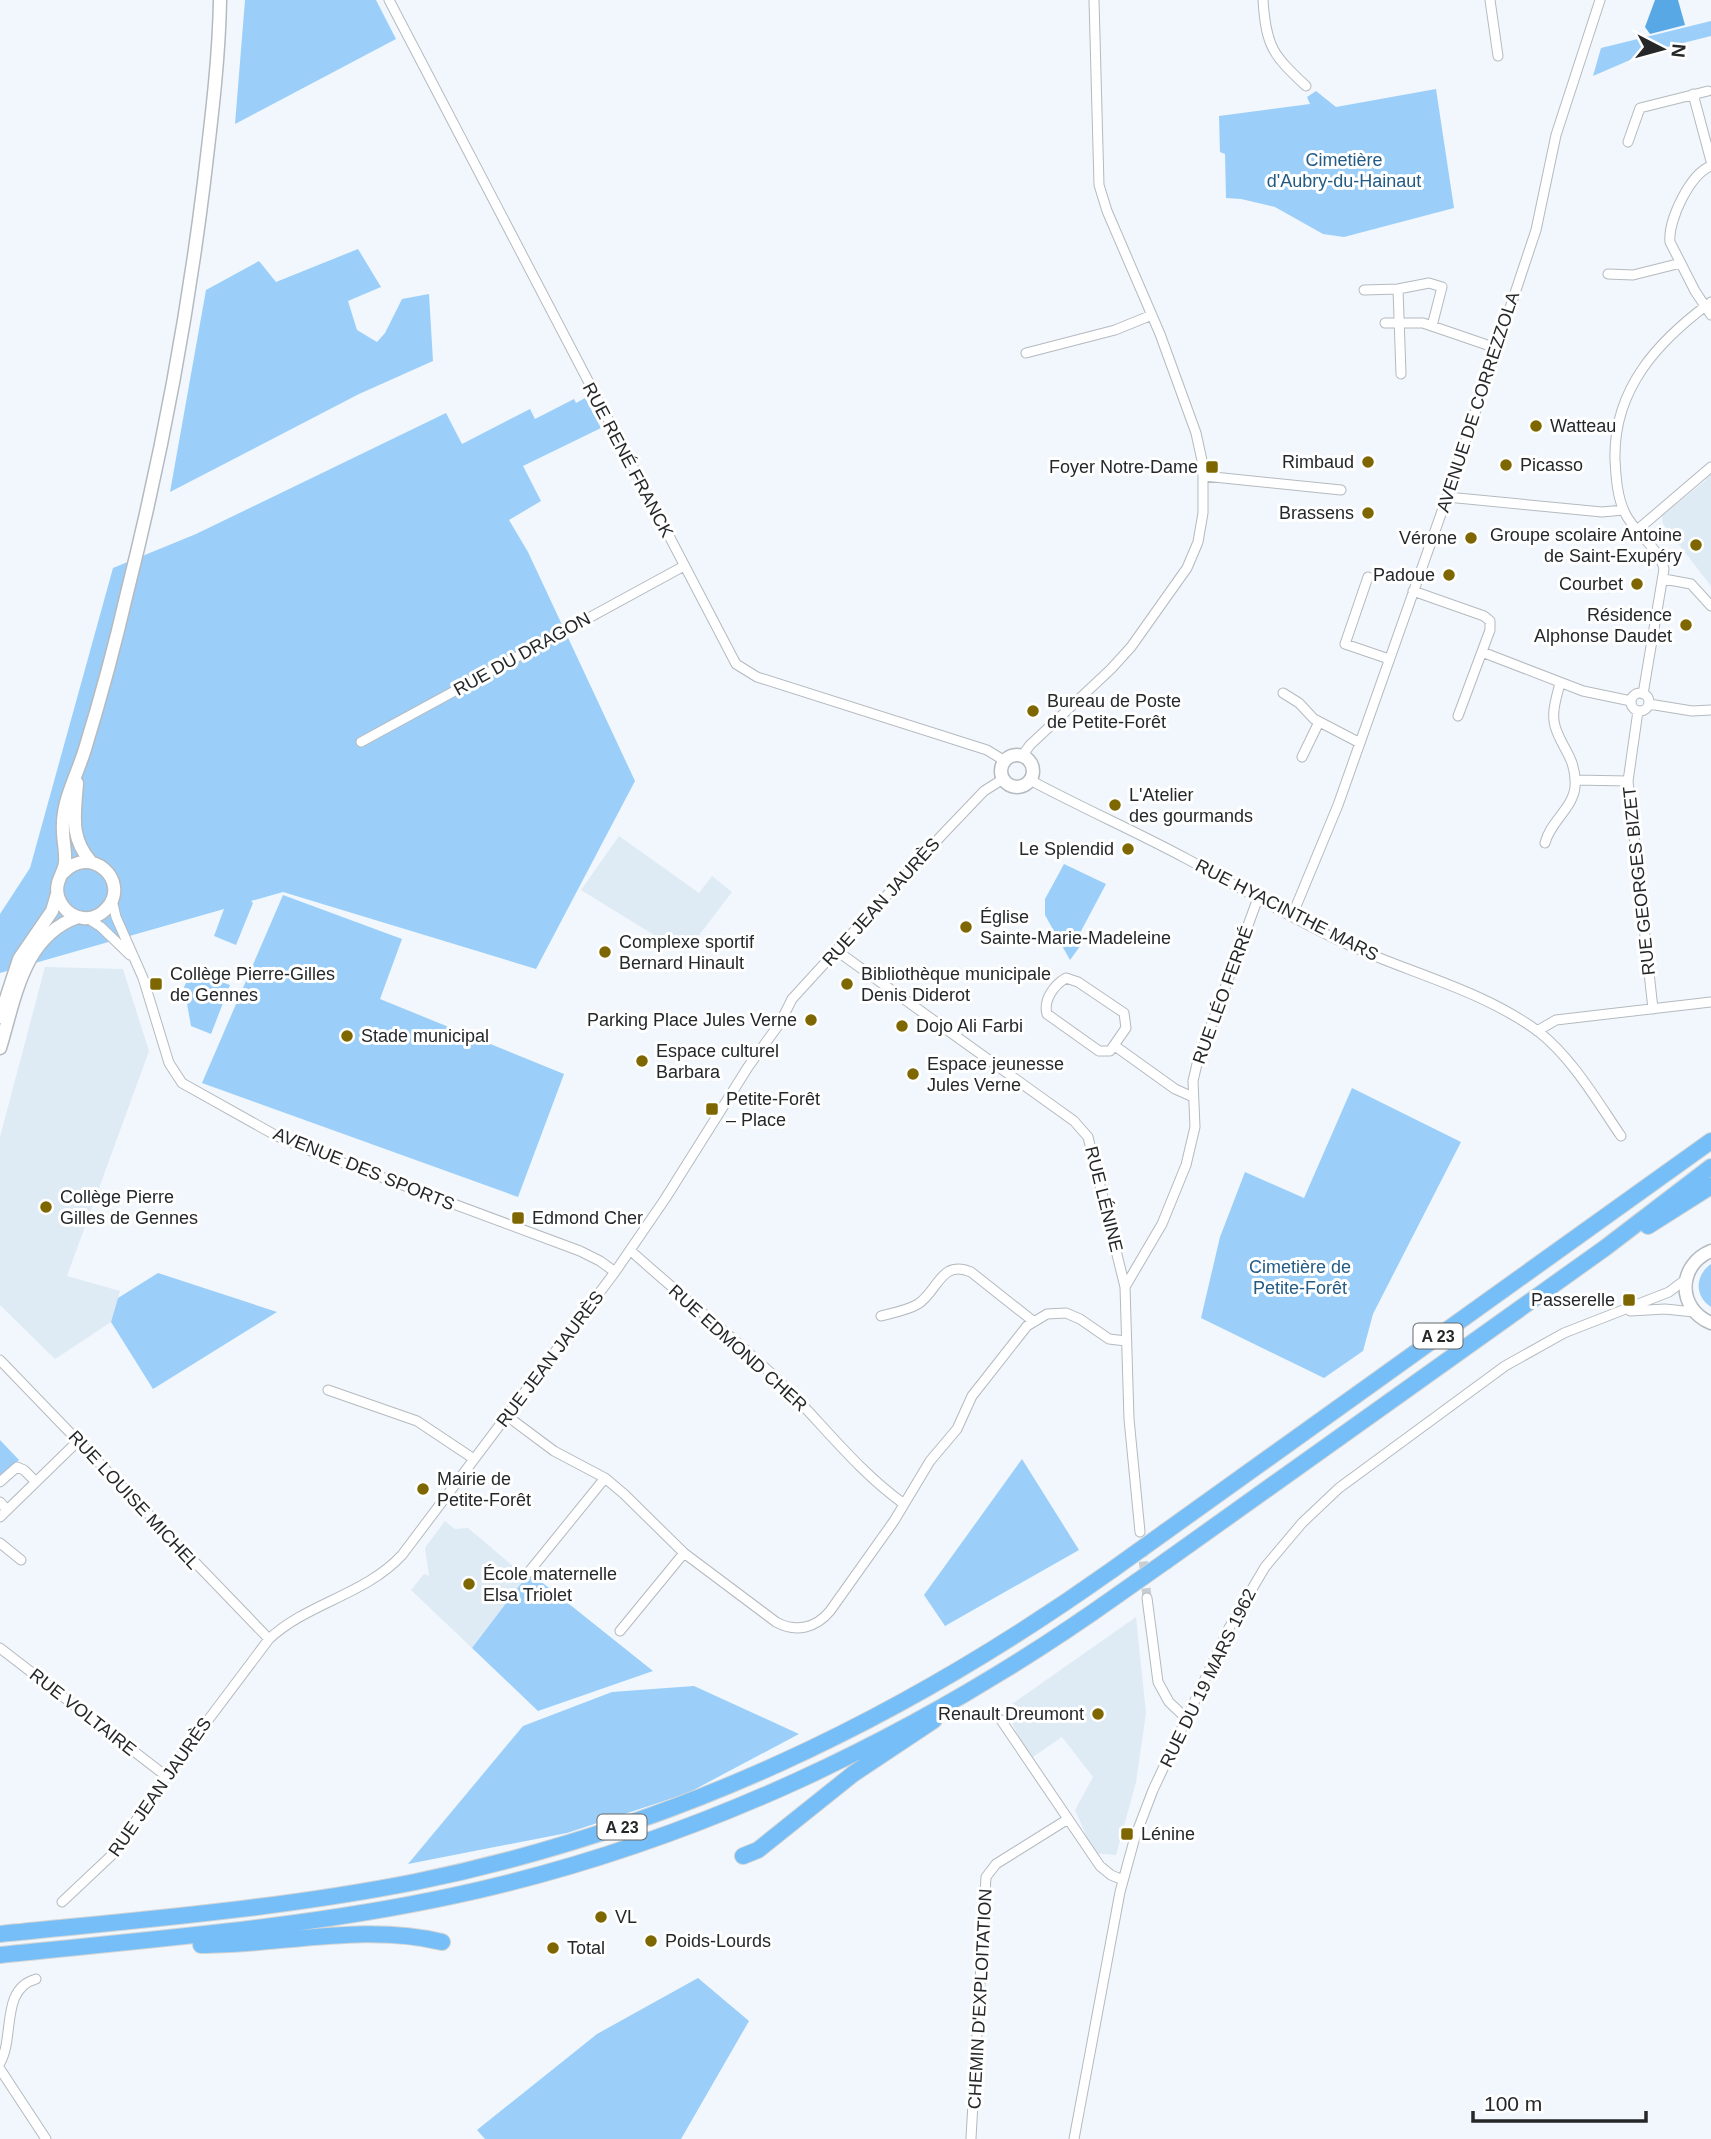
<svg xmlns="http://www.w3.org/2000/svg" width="1711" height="2139" font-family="Helvetica,sans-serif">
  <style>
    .built { fill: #deeaf4 }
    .green { fill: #9bcffa }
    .water { fill: #58a8e6 }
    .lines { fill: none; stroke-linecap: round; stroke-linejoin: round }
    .street-tunnel { stroke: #c8cdd2; stroke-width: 9; stroke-dasharray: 9 4.5; stroke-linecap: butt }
    .street-casing { stroke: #b4babf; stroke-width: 11 }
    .secondary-casing { stroke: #b4babf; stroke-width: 15 }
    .highway-casing { stroke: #d3d4d4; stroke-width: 18 }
    .street { stroke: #fff; stroke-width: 9 }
    .secondary { stroke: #fff; stroke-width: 12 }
    .highway { stroke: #76bef7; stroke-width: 16 }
    .highway-bridge-casing { stroke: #d3d4d4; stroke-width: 18; stroke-linecap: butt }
    .highway-bridge { stroke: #76bef7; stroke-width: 16 }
    .poi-dot { fill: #7e6700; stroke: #fff; stroke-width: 2.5 }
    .labels { text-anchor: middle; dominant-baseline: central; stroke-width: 6; stroke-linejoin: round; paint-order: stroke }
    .shield { fill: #fff; stroke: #666869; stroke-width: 2 }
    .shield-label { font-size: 16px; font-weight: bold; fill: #252729 }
    .park-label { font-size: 18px; fill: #225b85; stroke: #fff }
    .street-label { font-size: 18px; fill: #252729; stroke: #fff }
    .poi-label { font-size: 18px; fill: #252729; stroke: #fff; text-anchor: start }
  </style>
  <rect width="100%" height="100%" fill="#f1f7fc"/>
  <!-- built -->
  <path class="built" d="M1711,471V586L1663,524L1662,516L1706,480L1707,474Z
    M619,836L699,893L712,876L732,892L690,947L672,946L581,890Z
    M45,967L123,969L149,1051L67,1276L120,1291L111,1322L55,1359L0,1305V1137Z
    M445,1521L455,1529L468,1528L526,1577L472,1648L411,1590L424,1574L429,1576L425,1548Z
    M1136,1617L1146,1713L1136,1782L1116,1855L1094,1853L1075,1810L1093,1777L1062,1737L1030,1759L1005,1709Z"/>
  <!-- green -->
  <path class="green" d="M245,0H376L396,39L235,124Z
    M1711,21V36L1651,51L1593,76L1601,48Z
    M1436,89L1454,208L1344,237L1323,234L1275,207L1241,199L1226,198L1225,154L1220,152L1219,116L1310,104L1307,97L1316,91L1336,107Z
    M358,249L381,287L348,301L357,330L377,342L385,333L402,299L429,294L433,361L359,394L170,492L206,290L259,261L276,282Z
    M585,398L601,428L523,466L541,501L509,520L528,552L635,781L536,969L283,892L251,901L253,903L236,945L214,936L224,909L0,973V914L30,868L113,568L196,534L446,413L462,444L530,409L535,419L574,399L576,403Z
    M1064,864L1106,884L1080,933L1086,938L1070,960L1045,915V899Z
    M283,895L402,939L380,999L564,1074L518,1197L202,1083Z
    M192,971L230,985L211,1034L191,1026L184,987Z
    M1352,1088L1461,1142L1373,1314L1363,1351L1324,1378L1201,1318L1220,1237L1245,1172L1304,1198Z
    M1711,1264V1307C1694,1296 1695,1275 1711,1264Z
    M158,1273L277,1312L153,1389L111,1322L118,1298Z
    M0,1440L19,1460L0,1478Z
    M1022,1459L1079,1550L945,1626L924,1595Z
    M534,1576L653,1671L538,1711L472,1648L526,1577Z
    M694,1686L799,1734L688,1793L567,1833L408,1864L523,1726L612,1692Z
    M698,1978L749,2021L681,2139H485L477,2130L597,2034Z"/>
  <!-- water -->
  <path class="water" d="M1655,0H1678L1685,25L1650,34L1645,27Z"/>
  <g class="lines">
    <!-- street-tunnel -->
    <path class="street-tunnel" d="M1142,1548L1147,1598"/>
    <!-- street casing -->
    <g class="street-casing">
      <path id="street" d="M389,0L736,664L757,677L987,750L1005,761
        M1263,0C1266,47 1273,55 1306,86
        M1490,0L1498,56
        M1693,94L1711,161
        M1628,142L1640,108L1708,91
        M1711,166C1690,174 1668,220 1670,242L1695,291L1711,315
        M1608,274L1633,275L1681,263
        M1398,289L1401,374
        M1364,290L1398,289L1429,283L1442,287L1432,326
        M1385,323H1423L1496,348
        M1026,353L1115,330L1152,315
        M1204,476L1341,490
        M1447,497L1602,512L1623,510
        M1636,531L1711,467
        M1368,577L1345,644L1389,659
        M1664,579L1691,584L1711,606
        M1413,591L1484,616L1490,621V630L1458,716
        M1482,652L1583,691L1631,701
        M1283,693L1299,703L1314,719L1360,743
        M1631 702a9 9 0 1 1 18 0a9 9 0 1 1-18 0Z
        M1643,694L1664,569C1659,547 1634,533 1625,513C1617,497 1616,477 1615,460C1613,389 1658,341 1711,302
        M1649,704L1692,711L1711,710
        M1638,711L1628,781L1653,1009
        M361,742L684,566
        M1022,756L1030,745L1111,669L1131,647L1187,568L1198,542L1203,513V465L1196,433L1160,334L1107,211L1099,185L1094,0
        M1302,757L1319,722
        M1030,780C1082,808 1135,831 1187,859C1241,888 1295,921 1351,946C1413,974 1484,991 1539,1032C1573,1059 1597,1101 1621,1136
        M1575,780L1628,781
        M1545,843C1550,822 1573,808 1575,787C1577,758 1561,748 1555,726C1551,712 1557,696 1560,683
        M112,900L116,917L143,978L169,1063L182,1083L275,1135L303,1148L580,1251L600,1261L615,1272
        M1292,916L1338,805L1447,497L1536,230L1556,135L1600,0
        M87,918L101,927L130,955
        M837,951L1074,1121L1088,1137L1125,1287L1129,1419L1140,1532
        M1066,978L1078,982L1124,1013L1126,1028L1110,1051H1099L1047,1014C1043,1000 1054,985 1066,978Z
        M1537,1031L1556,1020L1711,1002
        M1115,1046L1175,1089L1193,1097
        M630,1250C677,1293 729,1333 775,1377C820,1420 853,1467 904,1504
        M1125,1287L1162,1224L1186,1165L1195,1127L1193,1081L1197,1064L1258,898
        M1630,1311L1665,1309L1694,1312
        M881,1316C893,1313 908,1310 918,1304C938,1291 941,1259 971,1272L1033,1321
        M0,1360L269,1639
        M328,1390L417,1421L474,1459
        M507,1416L554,1451L605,1478L624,1494L684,1553L776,1622C796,1633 816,1628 830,1611L894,1521L930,1461L957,1429L972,1396L1027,1326L1047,1314L1066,1313L1080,1319L1109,1339L1126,1341
        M0,1482L17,1467L24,1470L36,1482
        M0,1502L7,1510
        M0,1517L78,1441
        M0,1543L21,1560
        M528,1573L605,1478
        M1147,1598L1158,1682L1169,1702L1187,1719
        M620,1631L684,1553
        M0,1648L166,1776
        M1001,1720L1100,1866L1111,1875L1123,1880
        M62,1902L114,1853L166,1776L269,1639C307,1603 365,1595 402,1555L615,1272L665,1199L748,1067L780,1023L792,999L942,835L984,791L1003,779
        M0,2063C15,2037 0,1989 36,1979
        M0,2069L46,2139
        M971,2138L986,1877L996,1864L1068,1819
        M1074,2139L1120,1892L1135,1837L1153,1790L1229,1628L1265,1567L1302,1523L1339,1488L1505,1366L1564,1333L1669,1292L1686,1279"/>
    </g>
    <!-- secondary casing -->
    <g class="secondary-casing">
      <path id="secondary" d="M1001 771a16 16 0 1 1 32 0a16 16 0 1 1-32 0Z
        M77,783C75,814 69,837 91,862
        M63,873C90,843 131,881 107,908C101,915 92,919 83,918C66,916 54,899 58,883C60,876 64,870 65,863C66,852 63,841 63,831C61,802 77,776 85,749C101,697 115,645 127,593C161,458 187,320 204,182C211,122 219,61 220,0
        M0,1017L19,959L52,911L57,894
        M0,1048C15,999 23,936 78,917
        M1711,1251C1677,1265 1677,1309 1711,1323"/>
    </g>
    <!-- highway casing -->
    <g class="highway-casing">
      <path id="highway" d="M1648,1226L1711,1186
        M1165,1532L1711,1141
        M1166,1561L1605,1248L1711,1167
        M743,1856L758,1850L853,1774L934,1720
        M0,1934C138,1920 278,1909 415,1882C673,1829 898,1722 1112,1570
        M201,1945C281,1945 364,1923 442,1942
        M0,1955C151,1939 303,1928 452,1896C692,1845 920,1736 1119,1594"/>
    </g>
    <!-- street -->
    <use href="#street" class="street"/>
    <!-- secondary -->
    <use href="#secondary" class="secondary"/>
    <!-- highway -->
    <use href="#highway" class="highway"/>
    <!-- highway-bridge casing -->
    <g class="highway-bridge-casing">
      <path id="highway-bridge" d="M1112,1570L1165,1532
        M1119,1594L1166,1561"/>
    </g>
    <!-- highway-bridge -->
    <use href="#highway-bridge" class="highway-bridge"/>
  </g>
  <!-- markers -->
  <g class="poi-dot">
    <circle cx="1536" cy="426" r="7"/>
    <circle cx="1368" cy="462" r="7"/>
    <circle cx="1506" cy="465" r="7"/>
    <rect x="1205" y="460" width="14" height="14" rx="3.5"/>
    <circle cx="1368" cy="513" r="7"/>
    <circle cx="1471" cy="538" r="7"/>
    <circle cx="1696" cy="545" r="7"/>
    <circle cx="1449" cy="575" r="7"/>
    <circle cx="1637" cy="584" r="7"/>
    <circle cx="1686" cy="625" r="7"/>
    <circle cx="1033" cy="711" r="7"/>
    <circle cx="1115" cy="805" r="7"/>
    <circle cx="1128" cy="849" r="7"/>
    <circle cx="966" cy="927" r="7"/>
    <circle cx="605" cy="952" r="7"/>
    <rect x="149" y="977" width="14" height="14" rx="3.5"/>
    <circle cx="847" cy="984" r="7"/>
    <circle cx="811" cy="1020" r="7"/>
    <circle cx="902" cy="1026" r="7"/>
    <circle cx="347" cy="1036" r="7"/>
    <circle cx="642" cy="1061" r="7"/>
    <circle cx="913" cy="1074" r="7"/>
    <rect x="705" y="1102" width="14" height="14" rx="3.5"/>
    <circle cx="46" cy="1207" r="7"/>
    <rect x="511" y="1211" width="14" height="14" rx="3.5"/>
    <rect x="1622" y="1293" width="14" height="14" rx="3.5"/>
    <circle cx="423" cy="1489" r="7"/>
    <circle cx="469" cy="1584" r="7"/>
    <circle cx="1098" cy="1714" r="7"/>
    <rect x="1120" y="1827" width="14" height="14" rx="3.5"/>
    <circle cx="601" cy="1917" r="7"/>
    <circle cx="651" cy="1941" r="7"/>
    <circle cx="553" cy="1948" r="7"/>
  </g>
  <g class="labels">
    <!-- shield labels -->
    <g class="shield">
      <rect x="1413.5" y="1323.5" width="49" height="25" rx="5"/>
      <rect x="597.5" y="1814.5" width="49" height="25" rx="5"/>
    </g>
    <g class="shield-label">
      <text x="1438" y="1336">A 23</text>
      <text x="622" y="1827">A 23</text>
    </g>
    <!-- park labels -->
    <g class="park-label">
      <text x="1344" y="160">Cimetière<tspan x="1344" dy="21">d'Aubry-du-Hainaut</tspan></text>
      <text x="1300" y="1267">Cimetière de<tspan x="1300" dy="21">Petite-Forêt</tspan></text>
    </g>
    <!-- street labels -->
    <g class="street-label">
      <text transform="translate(1478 402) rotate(-72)">AVENUE DE CORREZZOLA</text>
      <text transform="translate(628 460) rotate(62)">RUE RENÉ FRANCK</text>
      <text transform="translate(522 654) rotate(-29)">RUE DU DRAGON</text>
      <text transform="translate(1639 881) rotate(-96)">RUE GEORGES BIZET</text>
      <text transform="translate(881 902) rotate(-48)">RUE JEAN JAURÈS</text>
      <text transform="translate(1287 910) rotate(27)">RUE HYACINTHE MARS</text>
      <text transform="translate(1223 995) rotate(-70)">RUE LÉO FERRÉ</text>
      <text transform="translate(364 1169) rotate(22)">AVENUE DES SPORTS</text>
      <text transform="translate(1104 1199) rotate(76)">RUE LÉNINE</text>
      <text transform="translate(738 1348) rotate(42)">RUE EDMOND CHER</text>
      <text transform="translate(550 1359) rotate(-53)">RUE JEAN JAURÈS</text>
      <text transform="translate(134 1500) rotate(47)">RUE LOUISE MICHEL</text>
      <text transform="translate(1208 1678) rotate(-64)">RUE DU 19 MARS 1962</text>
      <text transform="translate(83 1712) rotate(38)">RUE VOLTAIRE</text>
      <text transform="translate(160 1787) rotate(-55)">RUE JEAN JAURÈS</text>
      <text transform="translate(980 1999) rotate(-87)">CHEMIN D'EXPLOITATION</text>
    </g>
    <!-- poi labels -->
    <g class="poi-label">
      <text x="1550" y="426">Watteau</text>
      <text x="1354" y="462" text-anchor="end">Rimbaud</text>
      <text x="1520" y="465">Picasso</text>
      <text x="1198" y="467" text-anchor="end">Foyer Notre-Dame</text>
      <text x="1354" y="513" text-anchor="end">Brassens</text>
      <text x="1682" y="535" text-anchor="end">Groupe scolaire Antoine<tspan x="1682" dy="21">de Saint-Exupéry</tspan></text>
      <text x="1457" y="538" text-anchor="end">Vérone</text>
      <text x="1435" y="575" text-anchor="end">Padoue</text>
      <text x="1623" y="584" text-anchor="end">Courbet</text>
      <text x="1672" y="615" text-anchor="end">Résidence<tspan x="1672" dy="21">Alphonse Daudet</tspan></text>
      <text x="1047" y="701">Bureau de Poste<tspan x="1047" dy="21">de Petite-Forêt</tspan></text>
      <text x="1129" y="795">L'Atelier<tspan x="1129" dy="21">des gourmands</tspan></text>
      <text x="1114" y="849" text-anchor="end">Le Splendid</text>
      <text x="980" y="917">Église<tspan x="980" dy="21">Sainte-Marie-Madeleine</tspan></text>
      <text x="619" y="942">Complexe sportif<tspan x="619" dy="21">Bernard Hinault</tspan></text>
      <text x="170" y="974">Collège Pierre-Gilles<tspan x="170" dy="21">de Gennes</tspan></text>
      <text x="861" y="974">Bibliothèque municipale<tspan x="861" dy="21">Denis Diderot</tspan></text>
      <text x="797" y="1020" text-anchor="end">Parking Place Jules Verne</text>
      <text x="916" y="1026">Dojo Ali Farbi</text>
      <text x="361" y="1036">Stade municipal</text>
      <text x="656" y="1051">Espace culturel<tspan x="656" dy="21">Barbara</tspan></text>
      <text x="927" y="1064">Espace jeunesse<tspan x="927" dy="21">Jules Verne</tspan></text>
      <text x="726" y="1099">Petite-Forêt<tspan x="726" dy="21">– Place</tspan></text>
      <text x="60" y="1197">Collège Pierre<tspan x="60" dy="21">Gilles de Gennes</tspan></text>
      <text x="532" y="1218">Edmond Cher</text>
      <text x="1615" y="1300" text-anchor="end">Passerelle</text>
      <text x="437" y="1479">Mairie de<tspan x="437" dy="21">Petite-Forêt</tspan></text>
      <text x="483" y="1574">École maternelle<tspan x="483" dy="21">Elsa Triolet</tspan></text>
      <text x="1084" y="1714" text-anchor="end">Renault Dreumont</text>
      <text x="1141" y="1834">Lénine</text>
      <text x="615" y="1917">VL</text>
      <text x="665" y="1941">Poids-Lourds</text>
      <text x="567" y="1948">Total</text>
    </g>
  </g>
  <!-- north arrow -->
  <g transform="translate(1662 49) rotate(96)" stroke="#ffffff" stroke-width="5" paint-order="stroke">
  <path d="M0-5L12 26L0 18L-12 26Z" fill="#252729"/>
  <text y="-10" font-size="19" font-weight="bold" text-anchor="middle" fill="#252729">N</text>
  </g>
  <!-- scale -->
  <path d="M1473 2111v10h173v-10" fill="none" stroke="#252729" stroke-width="3.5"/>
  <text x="1484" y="2111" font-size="21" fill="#252729" stroke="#ffffff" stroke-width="5" paint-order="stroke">100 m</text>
</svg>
